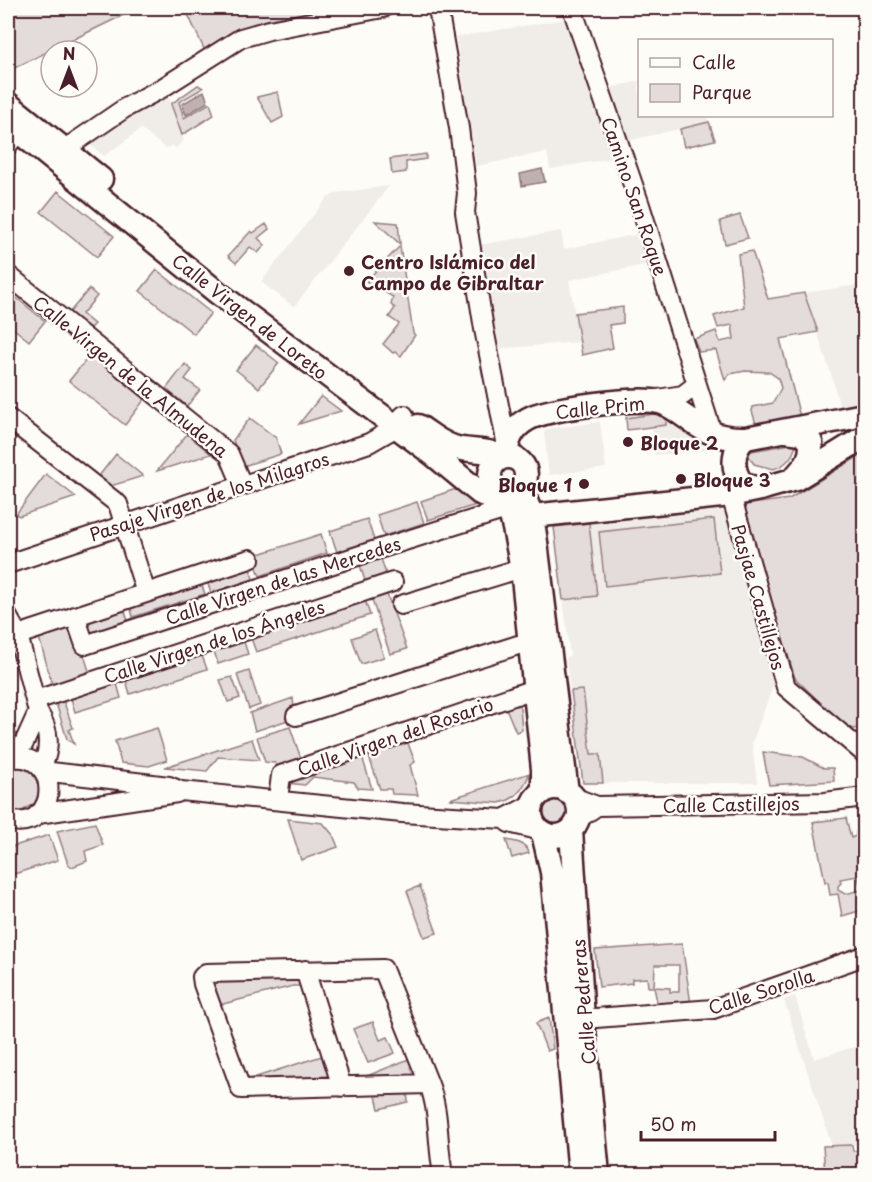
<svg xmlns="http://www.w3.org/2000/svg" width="872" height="1182" font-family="'Playpen Sans',sans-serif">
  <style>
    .built { fill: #f0ece8 }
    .green { fill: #e3dcda; stroke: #967e82; stroke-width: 1.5; fill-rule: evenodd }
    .water { fill: #c0b1b1; stroke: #91777b; stroke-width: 1.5 }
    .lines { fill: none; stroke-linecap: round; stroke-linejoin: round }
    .minor-casing { stroke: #4a1f2b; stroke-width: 22 }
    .major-casing { stroke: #4a1f2b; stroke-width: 27 }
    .minor { stroke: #fdfcf7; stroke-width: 18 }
    .major { stroke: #fdfcf7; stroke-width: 22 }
    .poi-dot { fill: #4a1f2b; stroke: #fdfcf7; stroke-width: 2 }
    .labels { text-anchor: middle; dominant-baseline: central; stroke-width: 5; stroke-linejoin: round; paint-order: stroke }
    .street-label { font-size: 18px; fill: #4a1f2b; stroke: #fdfcf7 }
    .poi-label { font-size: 18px; font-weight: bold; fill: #4a1f2b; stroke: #fdfcf7; text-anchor: start }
  </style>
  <rect width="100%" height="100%" fill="#fdfcf7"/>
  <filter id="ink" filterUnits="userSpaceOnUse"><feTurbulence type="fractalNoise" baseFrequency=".0167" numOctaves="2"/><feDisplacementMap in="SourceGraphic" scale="12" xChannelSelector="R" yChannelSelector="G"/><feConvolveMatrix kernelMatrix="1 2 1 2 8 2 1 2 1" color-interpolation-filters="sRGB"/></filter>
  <g filter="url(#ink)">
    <!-- built -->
    <path class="built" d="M566,19L613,158L550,169L547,152L476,166L456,37Z
      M639,81L640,116H707L709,122L627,141L609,88Z
      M167,92L184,141L175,148L173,145L165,148L141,129L104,156L88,143L113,123Z
      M389,186L294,307L261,282L327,198L337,193Z
      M561,231L564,249L639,234L650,264L569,280L580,342L495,349L479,245Z
      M864,284V403L840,409L832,377L804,293Z
      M666,417L707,450L655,455L652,427L666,425Z
      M600,422L606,468L549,475L544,433L547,429Z
      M726,507L776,678L752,743L757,783H583L566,659L570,655L554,527Z
      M795,996L814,1059L857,1046L856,1031L864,1029V1144L832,1146L784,1000Z"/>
    <!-- green -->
    <path class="green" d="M8,8H138L8,71Z
      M185,8H344L205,51Z
      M198,85L203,88L179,102L184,118L210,103L214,115L182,135L171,104Z
      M278,92L283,117L272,123L257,97Z
      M709,122L715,140L684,147L680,129Z
      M426,154V159L406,162V172L392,174L390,159Z
      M58,191L114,236L97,257L41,212Z
      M740,215L748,238L725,244L720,221Z
      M375,221L398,223L400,244Z
      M266,224L269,229L258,238L265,245L258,253L250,247L236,263L228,256L251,231L253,233Z
      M400,246L413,333L415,335L401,356L395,352L393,353L383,344L399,324L389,317L395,308L391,305L393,297L366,281Z
      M752,251L768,299L804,293L818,332L780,339L800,417L756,424L752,411L753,407L773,403L781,388L778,378L769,372L745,371L730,374L725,380L716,350L699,352L694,339L716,331L720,342L734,339L732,325L718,328L714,316L744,307L738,254Z
      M157,270L211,313L194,334L140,291Z
      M89,289L97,296L82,314L94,324L89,329L69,313Z
      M8,291L45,321L29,341L8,324Z
      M623,307V323L609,325L613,348L582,355L575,313Z
      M256,345L279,363L259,388L236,370Z
      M90,355L145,399L125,425L69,381Z
      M185,364L192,370L185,379L200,390L187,406L166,389Z
      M321,396L341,411L299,424Z
      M661,413L666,417V425L627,430L626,418Z
      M250,418L276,438L281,454L243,466L233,440Z
      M187,434L211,454L157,471Z
      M796,443C794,457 787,465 773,469L754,464L746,452Z
      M864,453V728L847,729L795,678L757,556L744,505L789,499Z
      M116,454L143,476L111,486L99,476Z
      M46,474L76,497L19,516L16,514Z
      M453,490H457L476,505L428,520L421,501Z
      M417,502L424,523L384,536L377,515Z
      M367,519L374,540L337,552L330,531Z
      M714,519L720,573L605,586L599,532Z
      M589,523L597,596L563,600L554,527Z
      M321,534L327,553L260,576L253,556Z
      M380,555L388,581L367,587L359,562Z
      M249,564L253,579L211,593L206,578Z
      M200,580L205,594L133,617L129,602Z
      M385,589L407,649L390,654L370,594Z
      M365,600L370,615L256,652L251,638Z
      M123,605L128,621L86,634L81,619Z
      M74,623L90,674L53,687L38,634Z
      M375,630L384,657L361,664L352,638Z
      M244,642L248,654L218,664L214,651Z
      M201,653L207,669L130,694L125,677Z
      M249,671L260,705L249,709L237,675Z
      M232,677L240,698L228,702L220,680Z
      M116,680L121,698L75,712L70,695Z
      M583,690L591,754H600L603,783H583L571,691Z
      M519,696L522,730L516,732L503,701Z
      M62,697L73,728L69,730L74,744L67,739L55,700Z
      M293,698L294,708L289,710L291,719L255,731L250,713Z
      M290,727L303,764L281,772L275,763L265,762L257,737Z
      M157,728L167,760L149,766L121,763L115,741Z
      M406,738L415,762L410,765L418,795L392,794L391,789H380L367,751Z
      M252,739L259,760L218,757L207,771L165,767Z
      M763,752L803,757L824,768H833L834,781L769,785Z
      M361,753L372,789L358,788L354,782L313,777L305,785L286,783L283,778Z
      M13,767C34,767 44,784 35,803L22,811L8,810V769Z
      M530,773C523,789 516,800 499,803L450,799Z
      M538 812a16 16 0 1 1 32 0a16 16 0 1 1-32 0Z
      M846,818L851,838L856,836V831L859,830L860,826L864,825V907L859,911L842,916L838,894L830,895L828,882H825L813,822ZM858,876L861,890L845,894L838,890V886L841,883L840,879Z
      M288,819L323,823L333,835L338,847L301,860Z
      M95,823L103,845L85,851L87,861L72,867L68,864L57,831Z
      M49,835L58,860L14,874L13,871L8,873V848Z
      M506,840C515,842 526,842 529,853L512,858Z
      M420,886L437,933L424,937L407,891Z
      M682,944L691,1004L658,1007L654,987H648L647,978L632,979V983L599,987L595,950ZM655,965H679V992H670V988L654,987Z
      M302,978L304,986H293L219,1005L209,982Z
      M549,1018L553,1049L547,1051L536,1023Z
      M373,1022L380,1040L388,1037L395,1053L368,1063L353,1029Z
      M325,1055L330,1077L250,1079Z
      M414,1057L421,1078L357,1080Z
      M407,1090L408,1102L379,1109L376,1096Z
      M852,1145L853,1151L859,1150L861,1174H825L823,1146Z"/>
    <!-- water -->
    <path class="water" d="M204,91L208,102L186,115L182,104Z
      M542,169L545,182L522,186L520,174Z"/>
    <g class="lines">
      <!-- minor casing -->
      <g class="minor-casing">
        <path id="minor" d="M438,8L459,128L467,193L465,212L484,329L507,446
          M572,8L640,205L713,435
          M8,145L18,131
          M65,149L125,108L162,88L241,38L269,30L383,8
          M8,275L229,454L242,485
          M651,400L683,395L696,385
          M8,418L118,504L146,593
          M731,495L786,687L864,753
          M8,564L369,443L388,432L404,415
          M401,605L522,568
          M75,616L85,645L382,548L510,508
          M8,617L18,635L38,712C50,730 51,750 41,768
          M18,635L250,559
          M36,700L393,582
          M296,716L518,645L529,644
          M11,758L24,743L38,712
          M8,759C63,747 61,834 8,820
          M43,771L169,786L181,791L402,813L504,819L509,823L538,830
          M573,797L597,806L825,802L864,797
          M278,800L281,775L534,689
          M38,814L177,793
          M504,819L532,804
          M578,819L597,806
          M305,970L342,1087
          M583,1019L713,1009L864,956
          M429,1084L241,1089L203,984L202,977L206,973L383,969L429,1084C440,1113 437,1144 443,1174"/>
      </g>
      <!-- major casing -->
      <g class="major-casing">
        <path id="major" d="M8,104L101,179
          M8,123L218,293L434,455L480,493L510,508L532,516L731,495L760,489L796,479L864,437
          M418,426C429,433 439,442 451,446C466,453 489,447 501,458
          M786,431L802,433L811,442C812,458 806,465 796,476
          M746,438C731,449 731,473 744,485L760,489
          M490 475a18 18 0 1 1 36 0a18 18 0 1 1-36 0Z
          M507,457C506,440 513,427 528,419C547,408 637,397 659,402C670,405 678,412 687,418C706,433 722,439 746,438L864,415
          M521,488L532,516L536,542L567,792
          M506,497L514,528L522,568L543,769V792
          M531 812a24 24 0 1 1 48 0a24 24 0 1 1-48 0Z
          M571,830L583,1019L598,1174
          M543,833L552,872L580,1174"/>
      </g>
      <!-- minor -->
      <use href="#minor" class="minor"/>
      <!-- major -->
      <use href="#major" class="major"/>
    </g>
  </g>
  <!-- markers -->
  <g class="poi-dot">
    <circle cx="349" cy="271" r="6"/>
    <circle cx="628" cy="442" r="6"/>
    <circle cx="681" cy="479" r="6"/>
    <circle cx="584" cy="484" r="6"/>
  </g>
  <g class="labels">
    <!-- street labels -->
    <g class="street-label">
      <text transform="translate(635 196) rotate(71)">Camino San Roque</text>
      <text transform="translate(250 316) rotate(38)">Calle Virgen de Loreto</text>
      <text transform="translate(131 376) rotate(39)">Calle Virgen de la Almudena</text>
      <text transform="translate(600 407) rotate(-6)">Calle Prim</text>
      <text transform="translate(209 496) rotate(-18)">Pasaje Virgen de los Milagros</text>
      <text transform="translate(283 580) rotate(-18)">Calle Virgen de las Mercedes</text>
      <text transform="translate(759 597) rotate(74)">Pasjae Castillejos</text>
      <text transform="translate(214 641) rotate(-18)">Calle Virgen de los Ángeles</text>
      <text transform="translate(395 736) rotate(-19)">Calle Virgen del Rosario</text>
      <text transform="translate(731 804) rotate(-1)">Calle Castillejos</text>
      <text transform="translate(761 991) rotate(-18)">Calle Sorolla</text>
      <text transform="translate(583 1002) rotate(-95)">Calle Pedreras</text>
    </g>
    <!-- poi labels -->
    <g class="poi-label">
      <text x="361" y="261">Centro Islámico del<tspan x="361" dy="21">Campo de Gibraltar</tspan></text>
      <text x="640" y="442">Bloque 2</text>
      <text x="693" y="479">Bloque 3</text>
      <text x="572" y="484" text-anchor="end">Bloque 1</text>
    </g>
  </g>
  <!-- margin -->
  <rect width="872" height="1182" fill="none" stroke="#fdfcf7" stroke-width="30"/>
  <rect x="15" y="15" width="842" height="1152" fill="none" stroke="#4a1f2b" stroke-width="2" filter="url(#ink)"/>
  <!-- legend -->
  <rect x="638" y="39" width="195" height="78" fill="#fdfcf7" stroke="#b5a4a5" stroke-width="1.5"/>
  <rect x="650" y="58" width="30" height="9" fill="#fdfcf7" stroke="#b5a4a5" stroke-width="1.5"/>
  <text x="692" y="69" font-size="18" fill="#4a1f2b">Calle</text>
  <rect x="650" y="84" width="30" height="18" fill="#e3dcda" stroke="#b5a4a5" stroke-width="1.5"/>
  <text x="692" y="99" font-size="18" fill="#4a1f2b">Parque</text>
  <!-- north arrow -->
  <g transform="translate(69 69)"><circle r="28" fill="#fdfcf7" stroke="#b5a4a5" stroke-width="1.5"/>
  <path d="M0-4.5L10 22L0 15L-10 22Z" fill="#4a1f2b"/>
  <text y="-9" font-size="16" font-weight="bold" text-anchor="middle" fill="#4a1f2b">N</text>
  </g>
  <!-- scale -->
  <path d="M641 1131v9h134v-9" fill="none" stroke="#4a1f2b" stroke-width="3"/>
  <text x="650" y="1131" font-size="18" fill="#4a1f2b" stroke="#fdfcf7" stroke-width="4.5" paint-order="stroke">50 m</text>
</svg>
